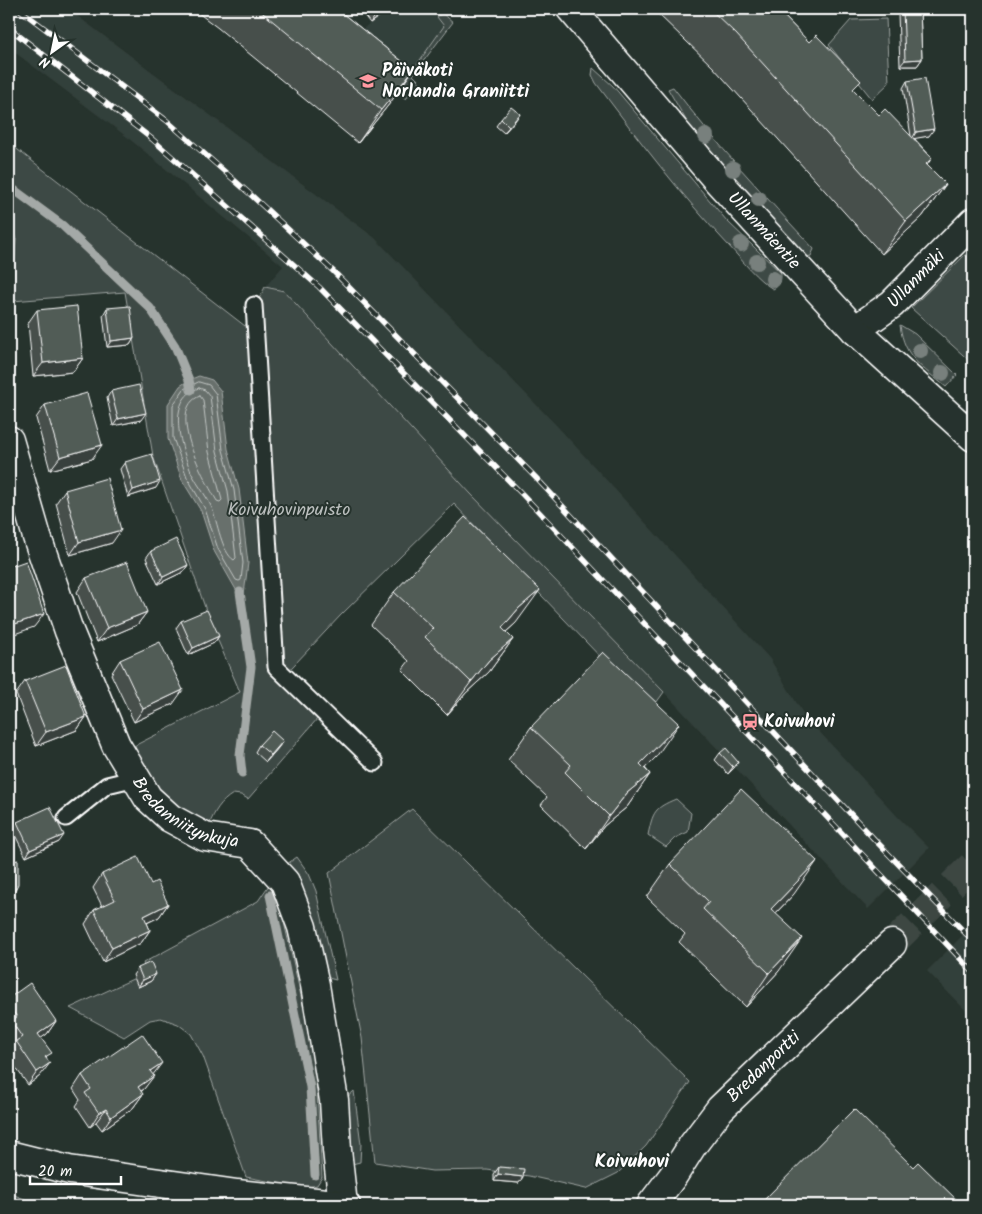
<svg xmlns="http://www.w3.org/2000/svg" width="982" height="1214" font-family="Kalam,sans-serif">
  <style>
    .built { fill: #333f3a }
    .green { fill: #3e4944; stroke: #9ea4a2 }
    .water { fill: #67706c; stroke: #a4a9a7 }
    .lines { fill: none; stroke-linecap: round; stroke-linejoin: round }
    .shore { stroke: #c2c6c4; stroke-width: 1 }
    .stream { stroke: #a4a9a7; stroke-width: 9 }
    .tertiary-tunnel { stroke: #3c4742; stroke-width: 28; stroke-dasharray: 28 14; stroke-linecap: butt }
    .service-casing { stroke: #fff; stroke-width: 19 }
    .minor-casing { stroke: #fff; stroke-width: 31 }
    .tertiary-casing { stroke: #fff; stroke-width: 31 }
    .service { stroke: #26332d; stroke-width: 15 }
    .minor { stroke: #26332d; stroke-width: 28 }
    .tertiary { stroke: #26332d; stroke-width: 28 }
    .rail-casing { stroke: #fff; stroke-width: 5.5 }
    .rail { stroke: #26332d; stroke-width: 4; stroke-dasharray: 11; stroke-linecap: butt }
    .tree { fill: #78807d }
    .wall { fill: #464f4b; stroke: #fff }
    .shaded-wall { fill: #39403d; stroke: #fff }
    .building { fill: #515c57; stroke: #fff }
    .labels { text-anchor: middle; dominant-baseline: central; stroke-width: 4; stroke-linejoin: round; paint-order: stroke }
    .poi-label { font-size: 18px; font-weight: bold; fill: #fff; stroke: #26332d; text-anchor: start }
    .street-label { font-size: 18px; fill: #fff; stroke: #26332d }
    .park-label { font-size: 18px; fill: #bbbfbe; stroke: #26332d }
    .neighbourhood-label { font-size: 19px; font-weight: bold; fill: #fff; stroke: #26332d }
  </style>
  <rect width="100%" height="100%" fill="#26332d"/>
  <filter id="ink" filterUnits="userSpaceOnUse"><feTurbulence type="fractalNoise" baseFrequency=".02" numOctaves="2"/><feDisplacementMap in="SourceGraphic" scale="10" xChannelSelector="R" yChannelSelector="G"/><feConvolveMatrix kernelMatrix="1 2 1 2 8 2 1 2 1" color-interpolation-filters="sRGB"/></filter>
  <g filter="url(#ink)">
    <!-- built -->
    <path class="built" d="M9,9H68L375,238L558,427L770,659L804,715L898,817L929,848L868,909L664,692L471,494L284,291L265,287L283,266L127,137L9,48Z
      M359,9H431L444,26L411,74L406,70L390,103L358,143L316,108L359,32L370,23Z
      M973,925V1018L927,971Z"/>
    <!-- green -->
    <path class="green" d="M442,13L453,22L413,75L420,82L406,99L392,88L411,73L444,26L437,17Z
      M886,19L889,83L872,99L829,45L851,20Z
      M593,68L613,86L727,221L781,273C781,281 781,285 773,289C756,279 743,261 729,246C681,195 638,139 596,83L592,75Z
      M673,87C716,144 765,196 814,249L811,256L806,257L769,221L691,129L668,89Z
      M9,143L245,326L265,287L284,291L471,494L664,692L651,710L454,504L341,615L279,681L318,718L248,799L241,795L233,794C220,802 215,811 209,825L164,801L132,747L240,692L210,622L153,456L125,292L12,301L16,239L9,224Z
      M973,247V364L911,308Z
      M900,325L915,334L957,375L946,387C922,367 904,358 900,325Z
      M676,799L691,813L688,832L675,838L666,847L648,835C653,812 654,808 676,799Z
      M412,809L690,1082L646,1146L618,1173L586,1189L529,1176L487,1170L432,1171L375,1162L362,1038L329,873Z
      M297,857L309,874L316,891L336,980L324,977L298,879L287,864Z
      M269,885L275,895L283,918L305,1013L316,1077L322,1177L317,1185L304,1188L246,1177L203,1056L191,1034L178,1024L161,1018L150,1020L124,1037L70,1008L135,978L138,987L151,981L143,963L258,901Z
      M354,1091L361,1144L360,1162L352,1164L344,1100Z
      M9,1193L40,1205H45H9Z"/>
    <!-- water -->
    <path class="water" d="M199,376L212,380L221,391L228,449L239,489L248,563L243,602L214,551L201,511L182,480L168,439V404L180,386L189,380Z"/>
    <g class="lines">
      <!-- shore -->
      <path class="shore" d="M199,382L209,385L216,394L223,450L234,490L243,563L241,580L239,581L236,580L218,549L205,509L187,477L173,438V405L184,389Z
        M199,388L205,390L210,396L217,451L228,491L236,558L234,560C222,553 217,521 212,508C207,496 198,486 192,474C182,451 164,399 199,388Z
        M200,396L203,400L209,452L222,500L220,502L217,501C206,482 164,409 200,396Z"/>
      <!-- stream -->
      <path class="stream" d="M9,186L62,225L150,308L175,346L189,380L191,390
        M240,592L251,667L240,755L242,773
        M270,895L310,1087L315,1175"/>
      <!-- tertiary-tunnel -->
      <path class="tertiary-tunnel" d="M892,944L973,864"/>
      <!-- service casing -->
      <g class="service-casing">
        <path id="service" d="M254,305L276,667L375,763
          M66,818L107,785L136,778"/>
      </g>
      <!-- minor casing -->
      <g class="minor-casing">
        <g id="minor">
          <path id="s1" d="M855,330L892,304L973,222"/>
          <path id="s2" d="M9,440L37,537L69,631L116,745L148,798L170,818L205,837L250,844L285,882L302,927L315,985L334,1100L337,1150L343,1205"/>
        </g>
      </g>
      <!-- tertiary casing -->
      <g class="tertiary-casing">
        <g id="tertiary">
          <path id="s3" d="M571,9L717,180L855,330L973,437"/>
          <path d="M9,1155L69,1170L237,1194L346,1205"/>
          <path id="s4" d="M651,1205L673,1176L692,1146L720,1109L892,944"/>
        </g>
      </g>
      <!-- service -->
      <use href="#service" class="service"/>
      <!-- minor -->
      <use href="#minor" class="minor"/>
      <!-- tertiary -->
      <use href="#tertiary" class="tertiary"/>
      <!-- rail casing -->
      <g class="rail-casing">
        <path id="rail" d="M19,9L166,120L250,194L333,271L539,481L875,840L973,941
          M9,28L152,139L319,287L523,495L973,972"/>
      </g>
      <!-- rail -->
      <use href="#rail" class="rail"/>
    </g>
    <!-- trees -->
    <g class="tree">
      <circle cx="706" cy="136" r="8"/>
      <circle cx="733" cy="169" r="8"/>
      <circle cx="759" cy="199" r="8"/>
      <circle cx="741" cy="244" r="8"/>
      <circle cx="757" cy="262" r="8"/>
      <circle cx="773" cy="279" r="8"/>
      <circle cx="920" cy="351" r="8"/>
      <circle cx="942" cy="373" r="8"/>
    </g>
    <!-- wall -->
    <path class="wall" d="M193,9H337L413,70L390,103L358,143L218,28Z
      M359,9H389L370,23Z
      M658,9H787L783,15L855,91L879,115L911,136L903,88L907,81L929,136L914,138L932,158L927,165L946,184L922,217L882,254L713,67L656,12Z
      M902,9H920L922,59L917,66H900L898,14Z
      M520,114L504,133L496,126L501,119Z
      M107,308L134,338L130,345L107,347L103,315Z
      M37,310L83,358L73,372L33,376L28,323Z
      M111,391L141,420L113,426L107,398Z
      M45,405L92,459L50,470L36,418Z
      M125,462L156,488L128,497L120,469Z
      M65,490L112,543L70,555L56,503Z
      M151,551L188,565L183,572L158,584L146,558Z
      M86,578L147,612L137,625L97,642L77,592Z
      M394,592L516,623L506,632L513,639L489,672L466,693L447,715L402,670L409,661L371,625Z
      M181,621L219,636L214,643L188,655L176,628Z
      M120,660L173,704L134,722L111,674Z
      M25,681L86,717L77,730L36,746L16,694Z
      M531,727L656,757L645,768L650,774L627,807L604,826L586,849L541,805L547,797L508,760Z
      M283,741L278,748L266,762L255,752L259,745Z
      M720,753L738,762L734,768L728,774L715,760Z
      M17,822L59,842L26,857L12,829Z
      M670,864L794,894L776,913L779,971L746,1007L679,942L685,934L647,897Z
      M102,874L151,884L168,904L159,917L147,923L150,930L141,943L103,962L85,924L94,910L102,906L93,888Z
      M138,968L156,974L151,981L138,987L133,975Z
      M9,998L56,1021L47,1034L41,1038L47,1059L40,1076L28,1085L9,1058V1051L11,1048L9,1045Z
      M82,1075H153L144,1089L141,1092L143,1094L133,1108L102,1130L96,1122L90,1127L76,1106L80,1100L73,1089Z
      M499,1167L519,1183L494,1181V1174Z"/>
    <!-- shaded-wall -->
    <path class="shaded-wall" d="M381,9H389L370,23Z
      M922,59L917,66H900L905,60Z
      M413,70L390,103L358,143L381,110Z
      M520,114L515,121L504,133L509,127Z
      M934,129L929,136L912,139L916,132Z
      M946,184L922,217L882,254L906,221Z
      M134,338L130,345L107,347L111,341Z
      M83,358L73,372L33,376L43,363Z
      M146,413L141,420L113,426L118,419Z
      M102,445L92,459L50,470L60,457Z
      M160,481L156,488L128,497L133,490Z
      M16,523L9,533V524Z
      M121,530L112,543L70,555L79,542Z
      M188,565L183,572L158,584L163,577Z
      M540,590L516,623L496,641L502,628L519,608Z
      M147,612L137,625L97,642L107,628Z
      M44,614L34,627L9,636V626Z
      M219,636L214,643L188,655L193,648Z
      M513,639L489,672L466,693L447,715L471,682L489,660Z
      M183,690L173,704L134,722L143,709Z
      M86,717L77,730L36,746L46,732Z
      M679,724L656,757L617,797L640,764Z
      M283,741L278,748L266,762L271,755Z
      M738,762L734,768L728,774L733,767Z
      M650,774L627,807L604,826L586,849L609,816L627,793Z
      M64,835L59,842L26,857L30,850Z
      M817,861L794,894L748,942L771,909Z
      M168,904L159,917L134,929L144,916Z
      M150,930L141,943L103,962L112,948Z
      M802,938L779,971L746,1007L769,973Z
      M156,974L151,981L138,987L143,980Z
      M56,1021L47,1034L29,1047L38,1034Z
      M50,1063L40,1076L28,1085L37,1072Z
      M162,1063L152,1076L150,1071Z
      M154,1076L144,1089L128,1100L138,1087Z
      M143,1094L133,1108L102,1130L111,1117Z
      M106,1109L96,1122L90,1127L99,1113Z
      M498,1174L523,1177L519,1183L494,1181Z"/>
    <!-- building -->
    <path class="building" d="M258,9H337L413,70L381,110Z
      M710,9H786L781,13L809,42L816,35L861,81L853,89L879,115L885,109L932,158L926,164L946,184L906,221L736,34Z
      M903,9H920L922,59L905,60Z
      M925,78L934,129L916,132L907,81Z
      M511,107L520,114L509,127L501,119Z
      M77,306L83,358L43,363L37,310Z
      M130,306L134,338L111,341L107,308Z
      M139,385L146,413L118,419L111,391Z
      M87,393L102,445L60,457L45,405Z
      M152,454L160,481L133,490L125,462Z
      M107,478L121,530L79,542L65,490Z
      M9,495L16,523L9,524Z
      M465,517L540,590L519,608L502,628L513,639L489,660L471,682L425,637L433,628L394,592Z
      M176,539L188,565L163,577L151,551Z
      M26,561L44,614L9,626V567Z
      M127,562L147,612L107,628L86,578Z
      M207,610L219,636L193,648L181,621Z
      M160,642L183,690L143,709L120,660Z
      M603,652L679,724L640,764L650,774L627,793L609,816L565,772L571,765L531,727Z
      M66,665L86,717L46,732L25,681Z
      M272,731L283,741L271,755L259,745Z
      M726,748L738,762L733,767L720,753Z
      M741,789L817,861L771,909L802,938L769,973L703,909L709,902L670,864Z
      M50,807L64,835L30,850L17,822Z
      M138,857L151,884L157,881L168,904L144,916L150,930L112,948L94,910L115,900L102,874Z
      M18,860V884L14,892L9,898V862Z
      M151,962L156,974L143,980L138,968Z
      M30,983L56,1021L38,1034L52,1053L45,1057L50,1063L37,1072L16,1041L22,1037L11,1021L17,1017L9,1006V998Z
      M142,1034L162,1063L150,1071L154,1076L138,1087L143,1094L111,1117L106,1109L99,1113L85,1093L91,1089L82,1075Z
      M854,1109L913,1167L918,1162L962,1205H759Z
      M499,1167L524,1169L523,1177L498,1174Z"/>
  </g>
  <!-- icons -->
  <defs>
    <g id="school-bare" transform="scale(1.35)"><path d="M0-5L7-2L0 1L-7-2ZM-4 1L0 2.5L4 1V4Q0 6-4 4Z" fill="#ff9aa2" stroke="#26332d" stroke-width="2.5" paint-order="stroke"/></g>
    <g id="station-bare" transform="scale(1.35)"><path d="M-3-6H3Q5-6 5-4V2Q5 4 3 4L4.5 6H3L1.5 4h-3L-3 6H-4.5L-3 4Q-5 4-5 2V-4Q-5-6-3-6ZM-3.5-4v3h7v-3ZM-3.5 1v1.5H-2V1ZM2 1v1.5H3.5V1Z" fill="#ff9aa2" stroke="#26332d" stroke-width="2.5" paint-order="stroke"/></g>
  </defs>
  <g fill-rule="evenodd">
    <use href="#school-bare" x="368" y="81"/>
    <use href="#station-bare" x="750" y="722"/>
  </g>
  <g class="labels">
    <!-- poi labels -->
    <g class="poi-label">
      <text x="382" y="71">Päiväkoti<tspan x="382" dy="21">Norlandia Graniitti</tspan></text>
      <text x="764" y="722">Koivuhovi</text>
    </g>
    <!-- street labels -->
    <g class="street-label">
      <text stroke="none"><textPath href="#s3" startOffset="294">Ullanmäentie</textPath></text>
      <text stroke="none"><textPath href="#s1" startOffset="80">Ullanmäki</textPath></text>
      <text stroke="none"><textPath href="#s2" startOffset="426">Bredanniitynkuja</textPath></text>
      <text stroke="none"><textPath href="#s4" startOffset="179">Bredanportti</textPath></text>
    </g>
    <!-- park labels -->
    <g class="park-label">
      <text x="289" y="510">Koivuhovinpuisto</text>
    </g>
    <!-- neighbourhood labels -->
    <g class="neighbourhood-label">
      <text x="632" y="1162">Koivuhovi</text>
    </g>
  </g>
  <!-- margin -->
  <rect width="982" height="1214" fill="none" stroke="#26332d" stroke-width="30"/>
  <rect x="15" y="15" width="952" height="1184" fill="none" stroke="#fff" stroke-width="2" filter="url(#ink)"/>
  <!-- north arrow -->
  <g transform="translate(52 52) rotate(213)" stroke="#26332d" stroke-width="4" paint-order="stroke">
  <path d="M0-4L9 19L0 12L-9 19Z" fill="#ffffff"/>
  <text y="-8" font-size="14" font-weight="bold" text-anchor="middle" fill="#ffffff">N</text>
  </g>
  <!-- scale -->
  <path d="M30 1176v8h91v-8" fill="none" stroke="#ffffff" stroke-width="2.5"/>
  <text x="38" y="1176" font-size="15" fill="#ffffff" stroke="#26332d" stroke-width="4" paint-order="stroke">20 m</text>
</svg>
